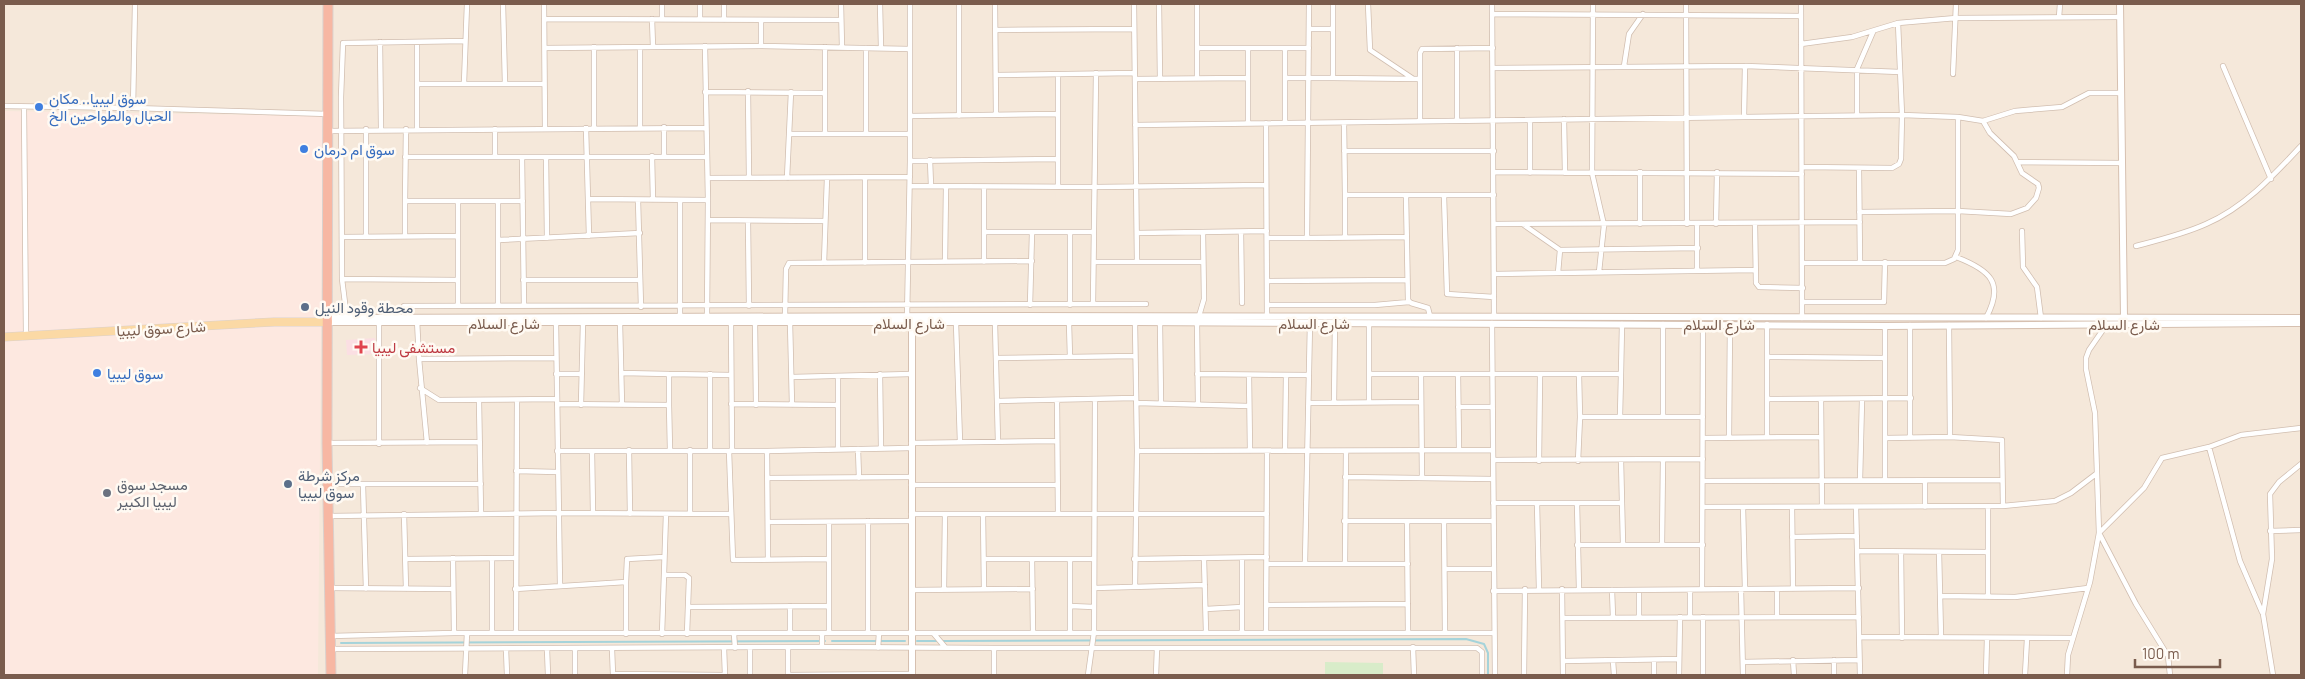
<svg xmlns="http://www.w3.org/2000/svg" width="2305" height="679" font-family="Barlow,Vazirmatn,sans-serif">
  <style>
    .residential { fill: #f5e8da }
    .commercial { fill: #fde8e0 }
    .medical { fill: #fbdfe3 }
    .green { fill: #d8ecc9 }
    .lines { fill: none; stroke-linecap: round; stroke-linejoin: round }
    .stream { stroke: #a5d3da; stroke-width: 2 }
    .street-casing { stroke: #d1beb0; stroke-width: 6 }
    .secondary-casing { stroke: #d6c0b0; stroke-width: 8 }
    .primary-casing { stroke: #dad1cd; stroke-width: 9 }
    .highway-casing { stroke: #dad1cd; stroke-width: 11 }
    .street { stroke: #fff; stroke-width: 4.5 }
    .secondary { stroke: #fff; stroke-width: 6 }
    .primary { stroke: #fbd9a5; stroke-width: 8 }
    .highway { stroke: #f7b7a3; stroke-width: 9 }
    .shop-dot { fill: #3f7fe0; stroke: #fffaf3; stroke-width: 2 }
    .service-dot { fill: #5c6f8a; stroke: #fffaf3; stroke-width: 2 }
    .health-dot { fill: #e0444e; stroke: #fffaf3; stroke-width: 2 }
    .worship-dot { fill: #6b7280; stroke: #fffaf3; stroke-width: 2 }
    .labels { text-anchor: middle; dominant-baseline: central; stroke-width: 5; stroke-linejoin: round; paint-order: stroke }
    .shop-label { font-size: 15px; fill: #366cbe; stroke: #fffaf3; text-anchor: start }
    .service-label { font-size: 15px; fill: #4e5e75; stroke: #fffaf3; text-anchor: start }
    .street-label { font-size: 15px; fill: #7a5c4d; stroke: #fffaf3 }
    .health-label { font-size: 15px; fill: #be3a42; stroke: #fffaf3; text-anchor: start }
    .worship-label { font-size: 15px; fill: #5b616d; stroke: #fffaf3; text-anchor: start }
  </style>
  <rect width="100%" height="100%" fill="#fdf6ec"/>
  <!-- residential -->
  <path class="residential" d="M4,4H2301V675H4Z"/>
  <!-- commercial -->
  <path class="commercial" d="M4,111L323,116L318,675H4Z"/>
  <!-- medical -->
  <path class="medical" d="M375,338L376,354L347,355L346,340Z"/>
  <!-- green -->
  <path class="green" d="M1325,662L1383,663V675H1325Z"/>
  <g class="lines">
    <!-- stream -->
    <path class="stream" d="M832,641H905
      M917,641H937
      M942,641L1466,639L1484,644L1488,653V675
      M341,643L825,641"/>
    <!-- street casing -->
    <g class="street-casing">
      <path id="street" d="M503,4L505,84
        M544,4L545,129
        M662,4V19
        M700,4V19
        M841,4L842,48
        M880,4L881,48
        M959,4V116
        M995,4L996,115
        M1134,4L1137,262
        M1159,4L1160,79
        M1368,4L1370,50L1412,78
        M1492,4L1494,317
        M1593,4L1592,173L1604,225L1599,272
        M1686,4L1687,224
        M1801,4L1802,318
        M1493,14L1801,16
        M2059,17L2060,4
        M544,19L841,20
        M652,19L653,47
        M724,20V4
        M1333,29V4
        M996,30L1134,29
        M380,42L381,128
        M417,42V129
        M1801,44L1852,37L1898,23L1956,18L2120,17
        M705,46L708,200L707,316
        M761,46V20
        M594,47V128
        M640,47V127
        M825,47V134
        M545,48L761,46L910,49
        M866,48V134
        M1197,48H1309
        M1248,49V123
        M1624,66L1629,34L1643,14
        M2223,66L2271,179
        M1494,68L1745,66L1900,72
        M1953,74L1956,4
        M996,75L1135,73
        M1058,75V187
        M1197,78V4
        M1285,78H1333V29H1309
        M1333,78L1420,79V121
        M1135,79L1247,78
        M1420,79V53L1422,49L1493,48
        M464,83L467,4
        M418,84H544
        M748,91L749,178
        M705,92L824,93
        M4,106L133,108L328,114
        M24,107L26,335
        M133,108L135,4
        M910,116L1057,114
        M1857,116V69L1873,32
        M1744,117L1745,66
        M1564,119L1565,173
        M1530,120V173
        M1457,121V48
        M1266,123L1267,316
        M1285,123V48
        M1344,123L1345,195
        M1135,125L1902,115L1958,117L1983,121L2015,111L2062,107L2089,93H2121
        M664,127V156
        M586,128L589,236
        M406,129L405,201H458V306
        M328,131L706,128
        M789,134H910
        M1344,151H1494
        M652,156L653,200
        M405,157H707
        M495,157V129
        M522,157L524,306
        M546,157L547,238
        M930,160L931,186
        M910,161L1058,159
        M2017,162L2122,163
        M1803,167L1892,168L1899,164L1901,159L1902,115L1898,23
        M1859,169L1860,262
        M1494,172L1802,174
        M1640,172V224
        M708,178L910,177
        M787,178L791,92
        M910,186L1096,187L1266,185
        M984,187V262
        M1406,196L1408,300L1411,303L1428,308L1430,316
        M1444,196L1447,294L1494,297
        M589,199L708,200
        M638,200L641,307
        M680,200V317
        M405,201V236
        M458,201H523
        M498,201V306
        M1859,212L1958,211L2011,214L2027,208L2036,198L2039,188L2038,184L2022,173L2014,156L1990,133L1983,121
        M708,220L825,221
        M748,221L749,306
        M1495,224L1860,222
        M1697,224V271
        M1716,224L1717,172
        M1755,224L1756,283L1759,287L1803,288
        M1524,225L1560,250L1698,248
        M2022,231L2023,267L2037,287L2041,318
        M984,232H1094
        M1241,232L1242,303
        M1137,233L1267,231
        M342,237L458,236
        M366,237V129
        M1345,237V195H1494
        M1267,238H1307L1309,4
        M1307,238L1406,237
        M498,240L640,233
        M2136,246C2159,240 2184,234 2206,224C2245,207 2273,176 2301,146
        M1956,257C1990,270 2005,283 1986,318
        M945,262L946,187
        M1094,262H1203
        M824,263L827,178
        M865,263V178
        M1803,263H1945L1954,259L1958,250V117
        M1558,273L1560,250
        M1495,274L1755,270
        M342,279L458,280
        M523,280H640
        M1267,281L1406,280
        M1803,302H1884L1885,262
        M1093,304L1096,73
        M1030,305L1032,233
        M1070,305V232
        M1267,305H1375L1409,302
        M404,306L1146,304
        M785,316L786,269L789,263L1032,261
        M1199,316L1204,299L1203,232
        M347,319L342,279L341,97L343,43L465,41
        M907,319L910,161V4
        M417,320L419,359
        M755,322L756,405
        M790,322L792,405
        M1135,322L1137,451L1135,587
        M556,323L560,586
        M620,323L622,405
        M731,323L732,450
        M956,323L960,442
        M995,323L998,442
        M1069,323L1070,357
        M1160,323L1161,404
        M1197,323L1198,405
        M1369,323V402
        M1492,323L1495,675
        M1663,324V416
        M1767,324V437
        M1949,325L1950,437
        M1885,326V480
        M1768,357L1884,358
        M996,358L1135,356
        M622,373L669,374
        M556,374H582
        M880,374L881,448
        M1197,374L1309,375
        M1370,374H1621L1620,416
        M1458,374L1459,449
        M1621,374L1622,324
        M1249,375L1250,451
        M1421,375L1422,478
        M1579,375L1580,417
        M838,376V449
        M792,377L911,374
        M420,388L439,400L556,399
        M1768,399L1911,398
        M1057,400L1058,513
        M1821,400L1822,507
        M479,401L481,514
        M997,401L1135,398
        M1136,403L1249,406
        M1309,403L1421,402
        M1334,403L1335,323
        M557,404L669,405V374L731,375
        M731,404L837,405
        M581,405L583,323
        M669,405L670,450
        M1458,407H1492
        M1729,437L1730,324
        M1704,438L1821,437
        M1886,438L1950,437L2002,440L2003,506
        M1910,438V325
        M327,443L480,442
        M427,443L419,359L556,358
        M911,443L1057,441
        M379,444V321
        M2209,447L2240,561L2262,612
        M858,449L859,478
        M629,450L630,514
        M710,450V374
        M557,451H767L911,448
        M592,451L593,513
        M729,451L733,560L828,559
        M767,451L768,560
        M1137,451L1492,450
        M1285,451L1286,375
        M1493,460L1703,459
        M1621,460L1623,544
        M1539,461L1540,376
        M1578,461L1580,417H1703
        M516,471L557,472
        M1345,477L1492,479
        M768,478L911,477
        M1860,480L1862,400
        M1703,481L2001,480
        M1925,481V507
        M328,484H481
        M363,485L366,589
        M911,485H1057
        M1493,503H1622
        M1537,503L1539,589
        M1577,503L1579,589
        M1988,506V597
        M1703,507L2003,506L2055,501L2071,493L2096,474
        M1743,507L1745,589
        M1792,507L1793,589
        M1856,507L1860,675
        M404,514L406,589
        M690,514V450
        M911,514H1267
        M983,514L984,589
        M329,516L560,513L731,514
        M868,521V633
        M1344,521H1493
        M1407,521L1408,633
        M1444,521L1445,633
        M769,522L911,521
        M829,522V633
        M2270,531L2301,530
        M2099,533L2144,488L2162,458L2209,447L2241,435L2301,428
        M2099,533L2136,604L2168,656L2170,675
        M1792,537L1857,536
        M1577,545H1703
        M1662,545L1663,460
        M1857,551L1987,552
        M1901,552L1902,638
        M1939,552L1941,637
        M453,558L454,633
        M492,558V633
        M1242,558V632
        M406,559L515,558
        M984,559H1094
        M1032,559L1033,632
        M1134,559L1267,557
        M1204,559L1206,632
        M1305,563L1310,323
        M1345,563L1346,451
        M1268,564H1408
        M1445,569H1493
        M664,575H685L689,578L687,634
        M626,582L627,559L664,557
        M330,588L453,589
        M1094,588L1205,585
        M515,589L626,582V634
        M944,589L945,514
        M1562,589L1563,675
        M1702,589L1703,324
        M1741,589L1743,675
        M912,590L1033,589
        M1612,590L1613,617
        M1690,590V617
        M1493,591L1859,588
        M1940,596L2015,597L2088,588
        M1267,605L1408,604
        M1070,606L1094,607
        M688,607L829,606
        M1206,609L1242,607
        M1639,617V590
        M1777,617V589
        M1563,618L1859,617
        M1070,632V559
        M1266,632L1267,452
        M516,633L517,400
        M790,633V606
        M662,634L666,514
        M734,634L735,648
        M934,634L945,647
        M330,636L454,633H1493
        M1859,637L2073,638
        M822,647L994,648V675
        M1413,647L1414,675
        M724,648L725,675
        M878,648L879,633
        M994,648H1477L1482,652V675
        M330,649L788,647
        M506,649L507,675
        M547,649L548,675
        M612,649L613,675
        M1654,660V675
        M1793,660L1794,675
        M1563,661L1679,659
        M1613,661L1614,675
        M1743,662L1859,660
        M613,674L723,675
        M465,675L467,633
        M575,675V649
        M750,675V648
        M788,675L912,674
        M788,675V647H822V633
        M1088,675L1094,632L1095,399
        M1156,675L1157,648
        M1524,675L1525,589
        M1679,675L1680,617
        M1703,675V617
        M1834,675V660
        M1986,675L1987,638
        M2025,675L2027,639
        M2067,675L2068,655L2090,582L2099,533L2095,413L2086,369V358L2089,350L2107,324
        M2273,675L2263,614L2272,559L2270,494L2279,482L2301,464"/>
    </g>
    <!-- secondary casing -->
    <g class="secondary-casing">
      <path id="secondary" d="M2120,4L2124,318
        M328,318L960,316L2301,318
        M328,322H1135L1885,326L2301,323
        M912,675V319"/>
    </g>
    <!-- primary casing -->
    <g class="primary-casing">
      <path id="primary" d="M4,337L274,322H328"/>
    </g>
    <!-- highway casing -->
    <g class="highway-casing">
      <path id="highway" d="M328,4L327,443L331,675"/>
    </g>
    <!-- street -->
    <use href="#street" class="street"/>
    <!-- secondary -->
    <use href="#secondary" class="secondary"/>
    <!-- primary -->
    <use href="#primary" class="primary"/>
    <!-- highway -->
    <use href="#highway" class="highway"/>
  </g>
  <!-- markers -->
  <g class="shop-dot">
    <circle cx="39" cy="107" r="5"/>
    <circle cx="304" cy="149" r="5"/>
    <circle cx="97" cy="373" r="5"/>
  </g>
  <g class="service-dot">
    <circle cx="305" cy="307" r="5"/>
    <circle cx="288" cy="484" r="5"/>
  </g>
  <path class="health-dot" d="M358.5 339.5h5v5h5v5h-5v5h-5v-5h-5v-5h5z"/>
  <circle class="worship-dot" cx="107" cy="493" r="5"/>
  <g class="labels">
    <!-- shop labels -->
    <g class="shop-label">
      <text x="49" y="98">سوق ليبيا.. مكان<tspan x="49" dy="17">الحبال والطواحين الخ</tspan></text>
      <text x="314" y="149">سوق ام درمان</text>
      <text x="107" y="373">سوق ليبيا</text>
    </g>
    <!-- service labels -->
    <g class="service-label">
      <text x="315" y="307">محطة وقود النيل</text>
      <text x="298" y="475">مركز شرطة<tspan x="298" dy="17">سوق ليبيا</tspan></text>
    </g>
    <!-- street labels -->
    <g class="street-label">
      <text x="504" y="323">شارع السلام</text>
      <text x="909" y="323">شارع السلام</text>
      <text x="1314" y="323">شارع السلام</text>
      <text x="1719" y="324">شارع السلام</text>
      <text x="2124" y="324">شارع السلام</text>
      <text transform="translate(161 328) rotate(-3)">شارع سوق ليبيا</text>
    </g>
    <!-- health labels -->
    <g class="health-label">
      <text x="372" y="347">مستشفى ليبيا</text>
    </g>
    <!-- worship labels -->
    <g class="worship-label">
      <text x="117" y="484">مسجد سوق<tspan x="117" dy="17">ليبيا الكبير</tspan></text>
    </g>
  </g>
  <!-- border -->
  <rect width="2305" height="679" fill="none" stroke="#7a5c4d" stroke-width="10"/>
  <!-- scale -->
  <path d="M2135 659v8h85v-8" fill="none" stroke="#7a5c4d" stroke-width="2.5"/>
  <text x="2142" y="659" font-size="15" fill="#7a5c4d" stroke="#fffaf3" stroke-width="4" paint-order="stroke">100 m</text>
</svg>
